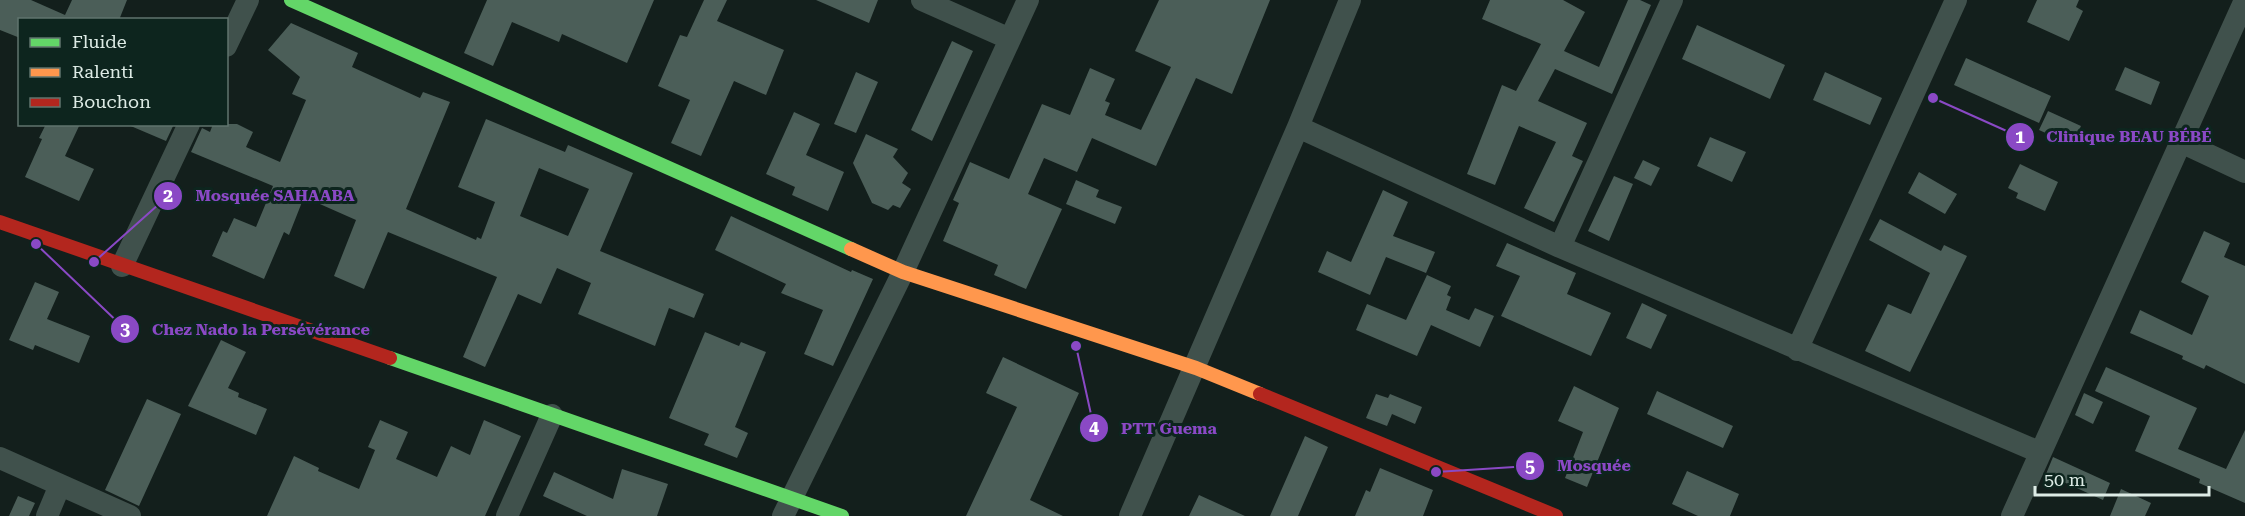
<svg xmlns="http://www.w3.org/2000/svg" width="2245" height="516" font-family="'Roboto Serif',serif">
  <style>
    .building { fill: #4b5e58; fill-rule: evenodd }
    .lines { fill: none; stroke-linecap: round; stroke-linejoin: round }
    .street { stroke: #40514c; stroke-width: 22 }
    .fast { stroke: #63d668; stroke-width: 14 }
    .slow { stroke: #ff974d; stroke-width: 14 }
    .jam { stroke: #b3261e; stroke-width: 14 }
    .leader { fill: none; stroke: #8a49c5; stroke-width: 2 }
    .callout-dot { fill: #8a49c5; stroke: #0d251e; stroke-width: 2 }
    .mark-label { font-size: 18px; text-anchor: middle; font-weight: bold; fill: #fff }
    .callout-label { font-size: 16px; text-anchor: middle; font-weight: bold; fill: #8a49c5; stroke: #0d251e; stroke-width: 6; stroke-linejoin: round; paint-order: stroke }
  </style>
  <rect width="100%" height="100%" fill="#131f1c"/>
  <!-- building -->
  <path class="building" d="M0,0H31L65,15L72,0H127L119,20H20V38L0,30Z
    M487,0H654L627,63L562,34L559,42L512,22L493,66L464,53Z
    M704,0H727L717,21L784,50L766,95L734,81L701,156L671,143L690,100L658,86L680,35L687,37Z
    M816,0H878L869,23Z
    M1159,0H1270L1232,94L1196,78L1156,166L1092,138L1077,172L1044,158L1028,194L1062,209L1026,289L994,275L998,265L943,241L959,203L953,200L970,162L1009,179L1042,104L1070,115L1090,68L1115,79L1105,101L1110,103L1105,115L1141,130L1171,67L1135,51Z
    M1490,0H1563L1585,12L1564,51L1599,67L1628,0H1640L1651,5L1612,94L1555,69L1538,101L1587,123L1572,156L1583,161L1554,222L1524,208L1556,142L1519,126L1495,185L1467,174L1502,85L1516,91L1541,44L1482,19Z
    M2037,0H2079L2076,7L2083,11L2069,41L2027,22Z
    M291,23L358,53L352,67L420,98L423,92L450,102L406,209L476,240L477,237L481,239L495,202L458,187L486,119L565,152L568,145L633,173L600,251L704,294L694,318L669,308L655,346L578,314L591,283L557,268L541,304L518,294L485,367L463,357L497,277L388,232L364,289L334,276L356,220L304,197L289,235L284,232L264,279L212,256L223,231L227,233L234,218L256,227L273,186L191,152L202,128L210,132L213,124H237L253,132L246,147L280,162L306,100L292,94L300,77L268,50ZM539,168L589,189L568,236L520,216Z
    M1697,25L1785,65L1770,99L1682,59Z
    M952,41L973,51L932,141L911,130Z
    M1966,58L2051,96L2039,123L1954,85Z
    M2125,67L2160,82L2151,105L2115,90Z
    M856,72L878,82L856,133L834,124Z
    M1825,72L1882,98L1870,125L1813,100Z
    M2048,111L2081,126L2072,145L2039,130Z
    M794,112L820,124L806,155L844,172L828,211L792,195L795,187L766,174Z
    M46,124H80L65,156L94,169L79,201L25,177L42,139L39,138Z
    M126,124H174L166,141Z
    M866,134L898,149L893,157L908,173L902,183L911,189L900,208L893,205L888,210L872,203L853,163Z
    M1710,137L1746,152L1732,182L1697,166Z
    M1643,160L1660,168L1651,186L1634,178Z
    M2020,164L2058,182L2045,211L2016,198L2018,193L2008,188Z
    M1919,172L1957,194L1945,214L1908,193Z
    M1614,176L1633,184L1609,241L1588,231Z
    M1076,180L1099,190L1096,197L1122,207L1115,224L1066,204Z
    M1383,190L1408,202L1393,236L1435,252L1426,273L1386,257L1370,295L1318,272L1327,251L1351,262Z
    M731,216L851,272L852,270L873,279L833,366L804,354L823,310L781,293L786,284L715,250Z
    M1880,219L1941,251L1944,245L1967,256L1910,372L1865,351L1888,304L1911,314L1930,273L1869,240Z
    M2204,231L2230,243L2224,257L2245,266V384L2206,365L2204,369L2182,359L2183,356L2130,333L2140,310L2192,335L2209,296L2181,282Z
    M1507,243L1576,273L1567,294L1611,313L1591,356L1501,316L1520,276L1496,266Z
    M1427,275L1451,286L1447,295L1451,297L1446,310L1469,320L1475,308L1494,316L1480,347L1431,325L1417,356L1356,330L1367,304L1406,320Z
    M35,282L59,292L47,319L90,336L79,363L35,345L33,350L9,340Z
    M1642,303L1667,315L1651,349L1626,338Z
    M705,332L739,346L741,342L766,352L735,427L748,433L737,458L704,445L709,434L669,418Z
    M221,340L246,352L228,388L239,393L238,397L267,409L256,435L188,406Z
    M1003,357L1079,393L1030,500L1063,516H966L1017,407L986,393Z
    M2106,367L2197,408L2178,449L2226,469L2245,430V503L2199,483L2200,479L2135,451L2150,416L2095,391Z
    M1574,386L1619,408L1587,487L1565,478L1583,432L1558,421Z
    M1657,391L1733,426L1723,448L1647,414Z
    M2084,393L2103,402L2093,424L2075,415Z
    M1376,394L1388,398L1390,394L1422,407L1415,424L1392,414L1387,426L1366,418Z
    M147,399L181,414L139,506L105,490Z
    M380,420L408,432L396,459L437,477L451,446L470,455L484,420L521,436L485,516H267L294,456L319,468L318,471L359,489L375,450L368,447Z
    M1305,436L1328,447L1298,516H1270Z
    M2053,457L2110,483L2103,500L2046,474Z
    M1380,468L1433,490L1423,516H1355L1366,490L1370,492Z
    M622,469L668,484L657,516H587L543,496L554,472L613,499Z
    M1687,471L1739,494L1730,516H1698L1672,504Z
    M2121,489L2151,503L2145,516H2110Z
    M1199,495L1245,516H1189Z
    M18,496L35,503L29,516H9Z"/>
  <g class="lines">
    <!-- street -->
    <path class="street" d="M922,0L1010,39
      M226,46L248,0
      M1298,127L1560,247L2039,452
      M2181,142L2245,172
      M1560,247L1672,0
      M122,266L189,124
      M1797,350L1956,0
      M0,458L130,516
      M47,516L60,485
      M507,516L552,415
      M783,516L903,272L1028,0
      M1130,516L1298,127L1350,0
      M2012,516L2245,0"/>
    <!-- fast -->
    <path class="fast" d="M291,0L851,249
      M390,358L842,516"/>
    <!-- slow -->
    <path class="slow" d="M851,249L903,272L1196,368L1260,394"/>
    <!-- jam -->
    <path class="jam" d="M0,222L390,358
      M1260,394L1556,516"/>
  </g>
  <!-- callouts -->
  <path class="leader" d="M1933 98L2020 137M94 262L168 196M36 244L125 329M1076 346L1094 428M1436 472L1530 466"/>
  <g class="callout-dot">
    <circle cx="1933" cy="98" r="6"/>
    <circle cx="94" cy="262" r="6"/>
    <circle cx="36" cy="244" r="6"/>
    <circle cx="1076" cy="346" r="6"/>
    <circle cx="1436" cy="472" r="6"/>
    <circle cx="2020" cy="137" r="15"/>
    <circle cx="168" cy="196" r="15"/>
    <circle cx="125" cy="329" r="15"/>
    <circle cx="1094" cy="428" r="15"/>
    <circle cx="1530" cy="466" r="15"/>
  </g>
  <g class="mark-label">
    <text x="2020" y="143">1</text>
    <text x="168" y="202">2</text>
    <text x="125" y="335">3</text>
    <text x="1094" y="434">4</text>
    <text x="1530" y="472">5</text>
  </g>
  <g class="callout-label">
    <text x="2129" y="142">Clinique BEAU BÉBÉ</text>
    <text x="275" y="201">Mosquée SAHAABA</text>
    <text x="261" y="335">Chez Nado la Persévérance</text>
    <text x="1169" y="434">PTT Guema</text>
    <text x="1594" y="471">Mosquée</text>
  </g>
  <!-- legend -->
  <rect x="18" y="18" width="210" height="108" fill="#0d251e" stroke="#60746e" stroke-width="1.5"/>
  <rect x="30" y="38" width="30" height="9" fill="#63d668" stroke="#60746e" stroke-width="1.5"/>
  <text x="72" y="48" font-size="18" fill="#ddebe5">Fluide</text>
  <rect x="30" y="68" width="30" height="9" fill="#ff974d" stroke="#60746e" stroke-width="1.5"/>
  <text x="72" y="78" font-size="18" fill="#ddebe5">Ralenti</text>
  <rect x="30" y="98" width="30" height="9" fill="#b3261e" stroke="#60746e" stroke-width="1.5"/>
  <text x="72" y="108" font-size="18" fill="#ddebe5">Bouchon</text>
  <!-- scale -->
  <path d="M2035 486v9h174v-9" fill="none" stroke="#ddebe5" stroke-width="3"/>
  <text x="2044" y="486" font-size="18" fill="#ddebe5" stroke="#0d251e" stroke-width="4.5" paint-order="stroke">50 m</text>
</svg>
